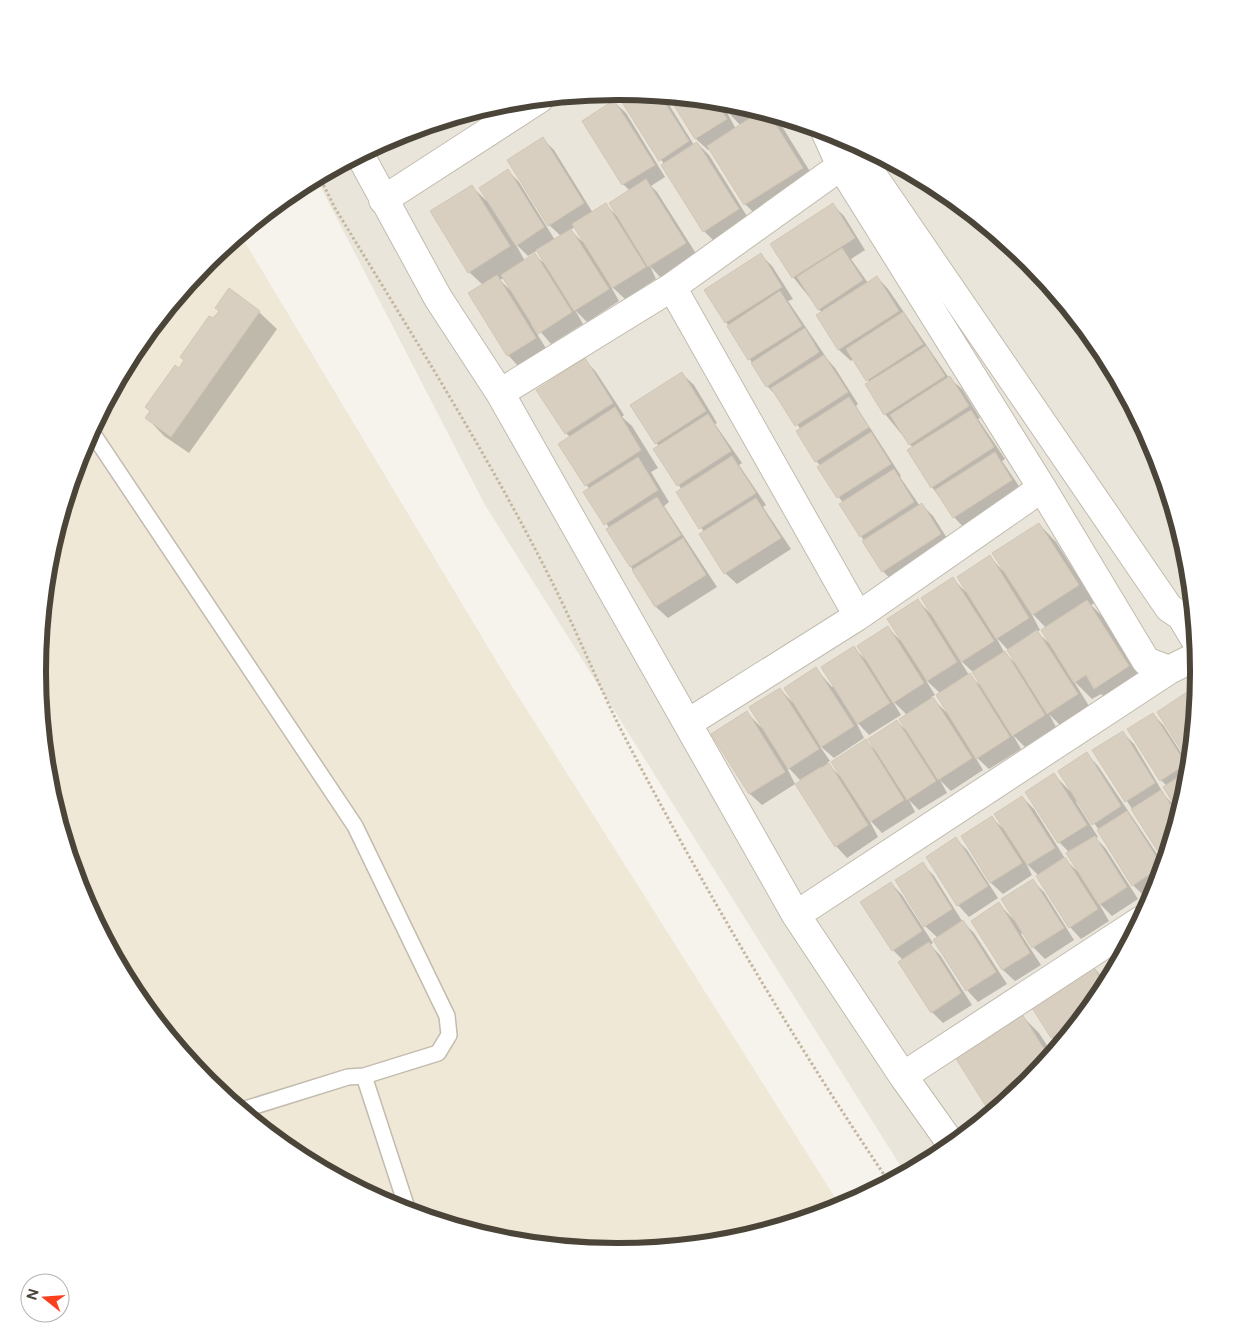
<svg xmlns="http://www.w3.org/2000/svg" width="1236" height="1343" font-family="'Public Sans',sans-serif">
  <style>
    .residential { fill: #eae5da }
    .education { fill: #efe8d6 }
    .green { fill: #d2eab5 }
    .shadow { fill: #0003; fill-rule: evenodd }
    .building { fill: #d8cfc1; stroke: #d3c7b4 }
    .lines { fill: none; stroke-linecap: round; stroke-linejoin: round }
    .service-casing { stroke: #c2bbae; stroke-width: 18 }
    .minor-casing { stroke: #c2bbae; stroke-width: 30 }
    .path { stroke: #c4b79f; stroke-width: 3; stroke-dasharray: 2.5 2.5; stroke-linecap: butt }
    .service { stroke: #fff; stroke-width: 15 }
    .minor { stroke: #fff; stroke-width: 28 }
    .rim { fill: none; stroke: #4b4439; stroke-width: 6 }
  </style>
  <rect width="100%" height="100%" fill="#f6f3ec"/>
  <!-- residential -->
  <path class="residential" d="M618,91L732,102L840,135L941,189L1029,261L1101,349L1154,450L1187,559L1198,672L1187,785L1154,894L1101,994L1028,1082L940,1154L905,1173L485,505L316,178L396,135L505,102Z"/>
  <!-- education -->
  <path class="education" d="M240,234L503,672L841,1207L731,1241L618,1252L504,1241L396,1208L295,1154L207,1082L135,994L82,893L49,784L38,671L49,558L82,449L135,349L208,261Z"/>
  <!-- green -->
  <path class="green" d="M923,1152L929,1160L871,1192L867,1186Z"/>
  <!-- shadow -->
  <path class="shadow" d="M627,92L663,95L694,145L697,143L709,155L750,221L716,243L704,231L664,164L620,97Z
    M669,96L732,102L772,114L783,128L819,186L763,222L745,204L710,149L708,150L696,139ZM725,109L741,126L736,129Z
    M614,102L626,113L665,177L651,186L657,192L697,255L661,278L650,266L656,279L625,299L610,285L619,301L587,322L575,310L583,324L551,344L533,323L531,324L547,350L519,367L508,355L483,285L469,272L472,187L491,205L508,171L519,182L555,240L561,236L549,225L543,139L554,150L593,213L606,205L617,216L630,191L623,184L583,121ZM575,227L586,245L570,230ZM515,243L528,256L538,250L547,266L535,255L525,261ZM504,278L512,292L500,280Z
    M833,205L844,216L865,250L851,259L868,283L877,277L888,289L949,378L962,389L980,418L978,419L1005,459L1002,461L1023,492L965,529L954,517L932,487L909,451L913,448L885,414L870,383L854,359L851,361L839,350L817,316L822,313L793,277Z
    M761,255L772,266L793,299L788,301L828,360L835,368L858,404L856,406L901,476L900,477L920,506L922,505L933,516L952,546L894,583L883,571L861,536L843,503L819,467L821,466L816,461L801,430L778,397L767,386L726,322Z
    M259,312L277,329L189,453L164,436L147,418L179,369Z
    M585,360L596,372L624,415L622,417L632,426L658,468L651,472L669,502L664,506L717,587L668,618L656,607L633,570L608,530L610,529L585,492L590,490L559,444L570,437L566,433Z
    M682,374L694,385L717,423L715,424L742,463L739,465L766,505L763,507L791,549L737,584L725,573L704,532L678,493L682,490L655,449L659,446L656,443Z
    M1039,524L1056,542L1095,603L1091,605L1105,619L1146,684L1113,705L1101,694L1092,699L1073,680L1089,706L1060,725L1049,714L1056,727L1025,747L1013,735L1021,749L989,769L974,755L983,770L951,791L940,780L947,793L919,810L909,800L915,812L882,833L868,818L878,837L847,858L836,846L821,767L800,780L785,764L795,784L762,805L750,794L713,735L747,713L762,728L780,689L793,703L816,669L832,687L834,686L854,648L868,662L888,628L901,641L918,601L931,614L953,579L966,592L990,557L1003,571ZM1030,611L1046,628L1051,645L1037,632L1040,630ZM996,637L1008,650L1016,664L1004,652ZM959,659L974,673L982,687L969,675ZM925,679L941,694L948,714L931,697L935,695ZM892,700L907,715L909,733L897,721L876,751L866,741L842,778L827,763L830,761L819,745L834,758L864,738L855,720L869,735L901,715Z
    M1187,693L1196,702L1190,761L1159,712Z
    M1153,714L1164,726L1189,765L1187,785L1165,859L1094,751L1122,732L1134,744L1165,796L1176,807L1167,786L1161,780Z
    M1087,754L1098,766L1163,863L1156,889L1144,896L1133,885L1099,830L1078,801L1076,802L1098,837L1096,838L1106,849L1138,899L1112,916L1098,902L1109,921L1081,939L1070,927L1038,875L1026,863L1032,875L1003,894L991,883L962,837L992,818L1005,830L1022,797L1034,809L1066,860L1078,872L1070,853L1059,842L1054,775L1070,791Z
    M956,839L967,850L998,898L969,917L958,905L927,857Z
    M923,864L934,876L962,921L974,933L1007,984L978,1002L967,990L938,938L925,926Z
    M1033,881L1044,892L1074,940L1045,959L1033,947L1023,932L1021,934L1041,965L1015,981L1003,970L972,921L999,904L1014,920Z
    M891,883L902,895L933,943L930,945L940,955L972,1005L943,1023L932,1012L903,960L893,950Z
    M1091,964L1107,983L1101,994L1057,1047L1052,1037Z
    M1022,1016L1039,1033L1052,1053L1028,1082L992,1112L988,1107Z"/>
  <!-- building -->
  <path class="building" d="M625,92L660,95L689,141L659,161L618,96Z
    M668,96L715,101L727,119L695,139Z
    M614,100L655,165L622,185L582,121Z
    M720,101L732,102L742,105L728,114Z
    M761,111L769,114L803,168L744,205L707,146Z
    M543,137L584,203L548,226L507,160Z
    M697,142L739,209L703,232L661,165Z
    M508,169L544,227L516,246L479,188Z
    M646,179L686,243L648,267L609,203Z
    M472,185L510,246L468,273L430,211Z
    M606,203L646,267L612,288L572,224Z
    M833,203L855,238L792,278L770,244Z
    M571,229L609,289L574,311L536,250Z
    M842,248L863,280L818,310L797,277Z
    M535,253L572,312L538,334L501,275Z
    M761,253L782,287L725,323L704,290Z
    M497,275L536,338L507,356L468,293Z
    M877,276L899,311L838,350L816,315Z
    M229,288L260,311L171,437L145,418L150,411L145,407L175,365L179,368L184,360L180,357L209,316L213,318L219,311L215,308Z
    M780,291L802,326L748,360L727,326Z
    M903,312L923,344L866,381L846,349Z
    M805,328L819,352L766,387L751,363Z
    M926,346L945,376L884,415L865,384Z
    M824,355L848,392L795,426L771,388Z
    M585,358L613,403L565,434L536,390Z
    M682,372L706,411L655,444L630,405Z
    M950,376L969,406L909,445L890,415Z
    M849,397L869,427L815,462L796,431Z
    M615,407L641,450L585,486L558,444Z
    M971,410L994,447L931,488L907,450Z
    M708,414L731,451L677,486L653,449Z
    M871,432L891,464L837,498L817,467Z
    M995,452L1012,480L953,518L935,490Z
    M732,456L756,493L699,529L676,492Z
    M638,457L658,490L604,525L583,492Z
    M894,469L914,502L860,537L839,504Z
    M657,497L681,535L630,567L606,529Z
    M756,498L781,538L724,574L699,534Z
    M922,503L941,534L882,572L862,541Z
    M1039,523L1079,585L1032,615L992,553Z
    M683,538L706,575L655,607L632,570Z
    M990,555L1029,618L996,639L957,577Z
    M953,577L994,641L961,662L921,598Z
    M918,599L957,662L927,681L887,619Z
    M1087,600L1129,666L1094,689L1086,675L1074,683L1041,630Z
    M888,626L924,683L893,703L857,646Z
    M1037,630L1078,694L1047,714L1007,650Z
    M854,646L890,703L857,724L821,667Z
    M1005,651L1045,715L1012,736L972,672Z
    M816,667L854,726L821,747L784,688Z
    M970,673L1010,737L976,759L936,695Z
    M780,688L819,749L788,769L749,707Z
    M1187,692L1195,704L1188,761L1157,712Z
    M933,697L972,758L938,780L899,719Z
    M747,711L785,772L749,794L711,734Z
    M1153,713L1186,764L1160,781L1127,729Z
    M897,720L936,781L907,800L868,739Z
    M1123,731L1155,783L1125,802L1092,750Z
    M866,739L904,800L870,822L831,762Z
    M1087,752L1121,806L1092,825L1058,771Z
    M829,763L868,825L835,847L795,784Z
    M1189,770L1187,785L1179,812L1163,787Z
    M1054,773L1087,825L1058,843L1025,792Z
    M1161,790L1178,816L1164,861L1131,809Z
    M1022,796L1055,848L1027,865L994,814Z
    M1127,811L1162,866L1132,886L1097,830Z
    M992,816L1022,863L990,883L961,836Z
    M1095,836L1127,887L1099,905L1066,853Z
    M956,837L988,886L957,906L926,857Z
    M1065,857L1098,909L1069,928L1036,876Z
    M923,862L952,909L924,927L895,880Z
    M1033,879L1064,928L1032,948L1001,899Z
    M891,882L922,931L892,951L860,902Z
    M999,902L1030,953L1002,970L971,921Z
    M963,920L996,972L966,991L933,940Z
    M929,942L961,993L931,1013L898,962Z
    M1091,963L1105,986L1101,994L1081,1018L1051,1038L1029,1003Z
    M1022,1014L1049,1057L1030,1080L987,1108L955,1057Z
    M1073,1027L1056,1048L1052,1041Z"/>
  <g class="lines">
    <!-- service casing -->
    <g class="service-casing">
      <path id="service" d="M91,431L355,826L447,1016L449,1035L438,1053L364,1076L348,1077L242,1110
        M364,1076L408,1211"/>
    </g>
    <!-- minor casing -->
    <g class="minor-casing">
      <path id="minor" d="M825,131L841,166L1042,488L1146,661L1169,670
        M828,137L854,148L1169,608L1181,616L1196,641
        M360,155L438,298L500,393L796,915L903,1076L952,1145
        M383,200L539,99
        M672,287L858,616
        M500,393L672,287L841,166
        M688,723L858,616L1042,488
        M796,915L1169,670L1197,656
        M903,1076L1140,921"/>
    </g>
    <!-- path -->
    <path class="path" d="M319,176L335,208C409,330 486,451 550,578C579,635 602,695 632,751C710,899 795,1043 889,1182"/>
    <!-- service -->
    <use href="#service" class="service"/>
    <!-- minor -->
    <use href="#minor" class="minor"/>
  </g>
  <!-- crop -->
  <path d="M0 0H1236V1343H0ZM617 100H619A571 571 0 0 1 1190 671V672A571 571 0 0 1 619 1243H617A571 571 0 0 1 46 672V671A571 571 0 0 1 617 100Z" fill="#fff" fill-rule="evenodd"/>
  <path class="rim" d="M617 100H619A571 571 0 0 1 1190 671V672A571 571 0 0 1 619 1243H617A571 571 0 0 1 46 672V671A571 571 0 0 1 617 100Z"/>
  <!-- north arrow -->
  <g transform="translate(45 1298) rotate(287)"><circle r="24" fill="#ffffff" stroke="#b7b4b0"/>
  <path d="M0-4L9 19L0 12L-9 19Z" fill="#fc3f1d"/>
  <text y="-8" font-size="14" font-weight="bold" text-anchor="middle" fill="#4b4439">N</text>
  </g>
</svg>
